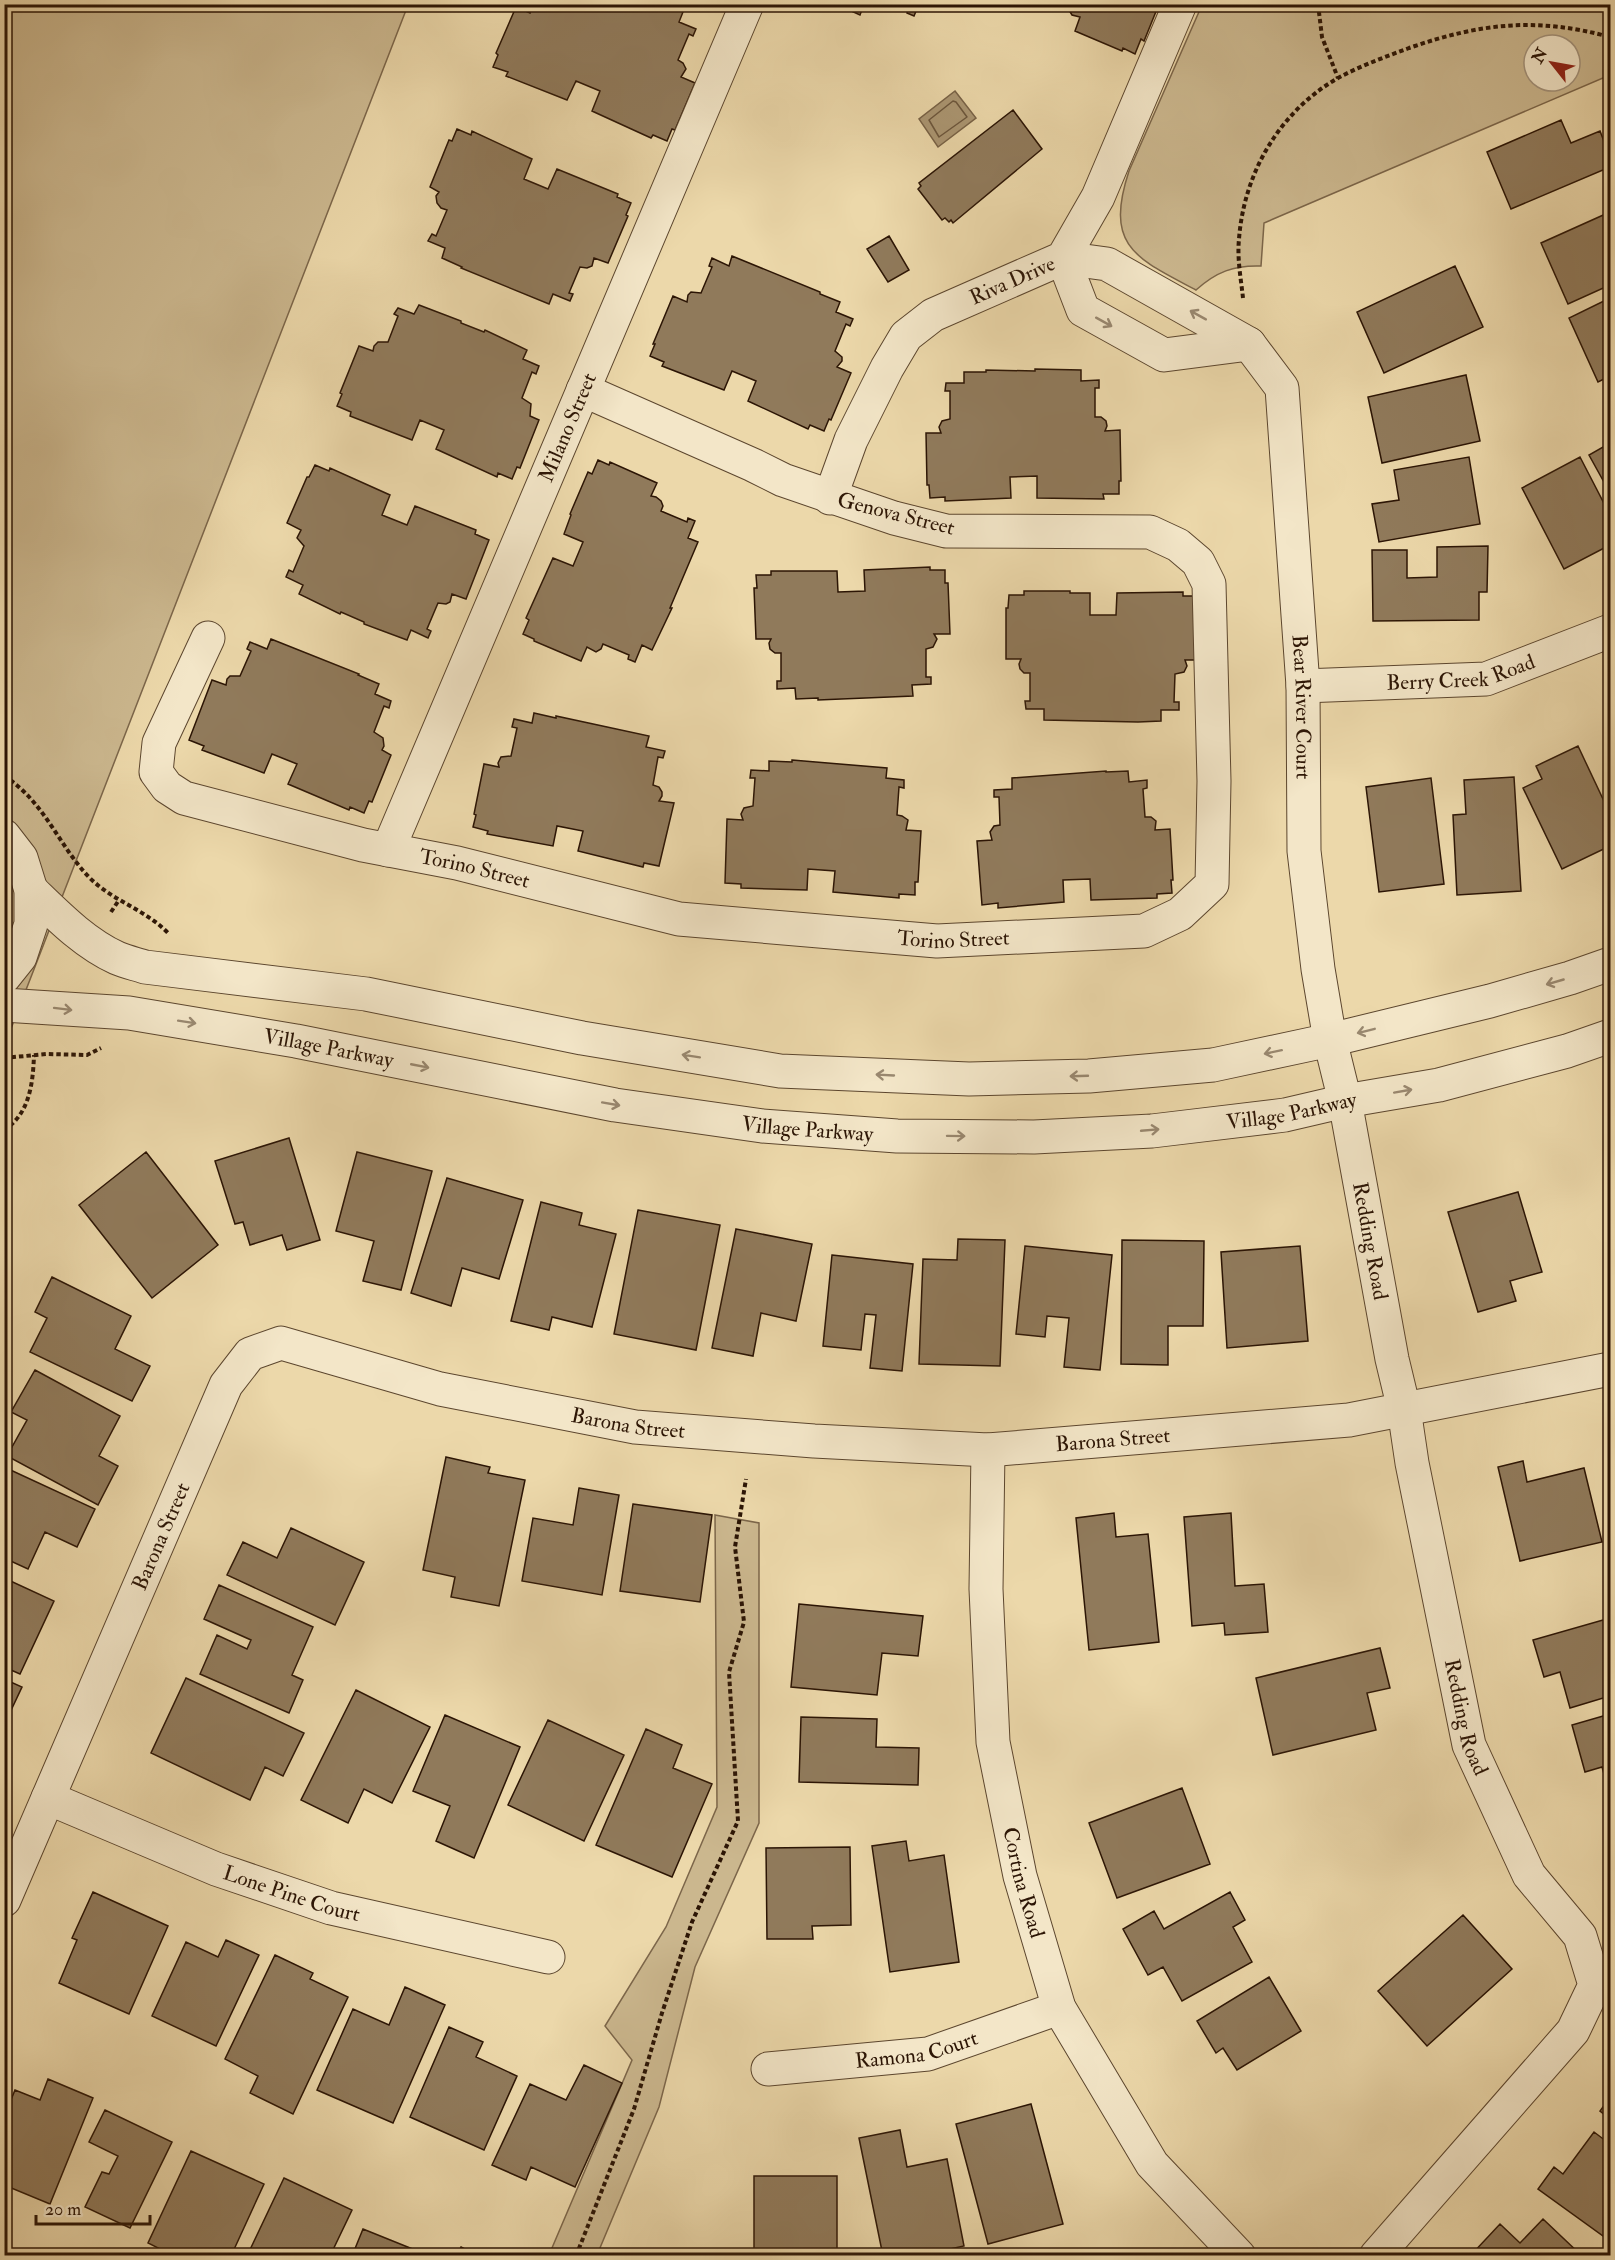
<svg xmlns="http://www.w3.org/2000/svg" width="1615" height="2260" font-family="'IM FELL Double Pica',serif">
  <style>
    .green { fill: #cbb78e; stroke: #7c664a; stroke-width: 1.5; fill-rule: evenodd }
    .water { fill: #ab9672; stroke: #786246; stroke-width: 1.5 }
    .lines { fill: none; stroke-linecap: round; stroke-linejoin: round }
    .shore { stroke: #6c563c; stroke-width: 1.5 }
    .building { fill: #907a5b; stroke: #2c1505; stroke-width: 1.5 }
    .minor-casing { stroke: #5c462e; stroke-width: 35 }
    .path { stroke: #2c1505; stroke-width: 4; stroke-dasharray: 4.5 3; stroke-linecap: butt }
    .minor { stroke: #f3e6c8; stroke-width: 33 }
    .oneway { stroke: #998870 }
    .labels { text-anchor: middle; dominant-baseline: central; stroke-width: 6; stroke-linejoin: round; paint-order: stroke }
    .street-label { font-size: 21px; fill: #2c1505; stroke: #f3e6c8 }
  </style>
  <rect width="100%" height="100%" fill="#ecd8aa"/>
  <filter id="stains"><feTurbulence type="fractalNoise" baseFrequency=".00333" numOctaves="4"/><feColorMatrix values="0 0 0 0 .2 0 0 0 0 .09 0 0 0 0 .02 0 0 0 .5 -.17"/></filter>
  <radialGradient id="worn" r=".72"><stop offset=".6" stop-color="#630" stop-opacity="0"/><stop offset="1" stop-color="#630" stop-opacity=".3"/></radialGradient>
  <!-- green -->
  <path class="green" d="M5,5H408L5,1044Z
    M1202,5H1610V75L1264,223L1261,266C1234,265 1216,272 1196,290C1136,258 1104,247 1129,171ZM1534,45H1570V81H1534Z
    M715,1515L759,1523V1823L695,1967L659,2107L597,2255H549L632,2060L605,2026L666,1927L717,1807Z"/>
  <!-- water -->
  <path class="water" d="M955,91L976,118L938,147L919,119Z"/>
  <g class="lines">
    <!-- shore -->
    <path class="shore" d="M953,101L956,102L967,117L939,137L929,120Z"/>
  </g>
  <!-- building -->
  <path class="building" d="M665,4L683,12L679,22L696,29L693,36L689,34L678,60L683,63L686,69L681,77L695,83L675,130L672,129L667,141L653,135L651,138L592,111L600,91L576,81L567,100L506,76L508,72L493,67L498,55L496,53L516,7L530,13L532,4Z
    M836,4H864L860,15Z
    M898,4H919L914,16L907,13L908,9Z
    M1159,4L1144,41L1141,39L1135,54L1123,48L1122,51L1075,31L1080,17L1072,15L1069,10L1070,4Z
    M1013,110L1042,149L953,223L951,220L949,222L945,218L942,220L918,189L921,186L919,183Z
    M1561,120L1571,143L1600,131L1610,157V167L1511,209L1487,152Z
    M457,129L471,135L472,131L532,159L524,179L548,189L557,169L618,194L617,197L631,203L626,215L628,216L608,263L594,258L592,266L587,268L580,267L569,293L573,294L570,301L553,294L549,304L461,268L462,267L442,258L445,248L428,241L432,234L436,236L447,210L441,208L437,203L436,196L439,192L430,187L449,140L452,141Z
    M1610,212V285L1568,304L1541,243Z
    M889,236L909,270L888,282L867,249Z
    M732,256L820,292V294L840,302L836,312L853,319L850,326L846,324L835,351L842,357V361L837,367L851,373L831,420L829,419L824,431L810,425L808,429L748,401L756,381L732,371L724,390L662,366L664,362L650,356L655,344H653L673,296L687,302L688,295L691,292L701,293L712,267L709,266L712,258L729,266Z
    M1455,266L1483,327L1384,373L1357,312Z
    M1610,298V376L1598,382L1569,318Z
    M419,305L461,321V323L484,332L485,330L527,350L523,359L539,366L536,374L532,372L522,398L531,404L530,416L539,420L520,468L517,467L512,479L498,473L497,477L436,449L444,430L420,420L412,440L350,416L351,412L337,406L342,394L340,393L359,346L373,351L374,346L378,342H388L398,316L394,314L398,308L414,314Z
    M1035,369L1081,370V381L1099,380V388H1095V417H1101L1106,421L1107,426L1105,431L1120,430L1121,481H1119V494H1103L1104,499L1037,498V476L1010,477L1011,498L945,501V497L930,498L929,485H927L926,433H941L939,427L942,421L950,419V391H945L946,383H964V372H986V370L1035,371Z
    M1466,375L1480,441L1382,463L1368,397Z
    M1610,443V493L1589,455Z
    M1469,457L1480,524L1379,542L1372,504L1399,500L1394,470Z
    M1580,457L1610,515V545L1564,569L1522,488Z
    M598,460L609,465L610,462L657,483L651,496L656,497L661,501L663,506L661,511L687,522L688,518L695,521L688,538L698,542L670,608H672L652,650L642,645L635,662L628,659L629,655L603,644L601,649L596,652L587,647L581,661L534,641V639L523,634L529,620L526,618L553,558L573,566L583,542L564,534L571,515L570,514L588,472L592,474Z
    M315,465L329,471L330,468L390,495L382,515L407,525L415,506L476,530L475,534L489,540L466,599L452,594L450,602L446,604L438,603L427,629L431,631L428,638L411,630L407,640L364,624V622L341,612L340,614L299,594L303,585L286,577L289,570L293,572L304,546L297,538L301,530L287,523L307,477H309Z
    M1488,546L1487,592H1479V620L1373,621L1372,550H1407V578L1437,577V547Z
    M930,567V570H945V583H948L950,634H934L937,639L933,647L926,649V677H931V684L912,685L913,696L818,700V698L796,699L795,688L777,689V681H781V653H775L770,649L769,643L771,639H756L754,588H757L756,575H771V571H837L838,592L865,591L864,570Z
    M1024,591H1070V593H1090V615H1116L1117,593L1183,592V596H1198L1200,660H1185L1187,666L1184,672L1175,674L1174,702H1179V710H1161V721L1138,722L1044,720V709H1026L1025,701H1030V673H1024L1020,669L1019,664L1021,659H1006V608H1008L1009,595H1024Z
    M271,639L359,674L358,675L379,684L375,694L391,701L389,708L384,706L374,732L383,738L384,746L382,750L391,755L372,802L369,801L364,813L350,807L349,810L288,784L297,764L272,754L264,773L202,750L204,746L189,740L212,680L226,685L227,679L230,676H240L251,651L247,649L250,642L267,649Z
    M534,713L556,718V716L649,736L646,747L665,751L663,758L658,757L653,785L659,787L662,792V796L659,801L674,803L659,866L644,863L643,867L578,851L583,831L557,826L553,846L487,834L488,831L473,827L476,815L474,814L484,764L499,767L498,763L501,757L511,756L517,728L512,727L514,719L532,723Z
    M1578,746L1610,814V846L1562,869L1523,788L1542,779L1536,766Z
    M792,760L887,768L886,778L904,780V788L899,787L897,815L902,816L908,820L906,830L921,831L918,882H915V895L899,894V898L833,892L835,871L808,869L807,890L741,888V884L725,883L727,819L743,820L741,814L744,808L753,806L755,778H750L751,770L769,771V761L792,762Z
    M1106,771V772L1128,771L1129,782L1147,780V788L1143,789L1145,817H1151L1156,821L1155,830L1170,829L1173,880H1171L1172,893L1157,894V898L1091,900L1090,879L1063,880L1064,902L998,908V903L982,905L977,841L992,840L990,832L994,826L1000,825L999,797H994V790L1012,789V778Z
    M1514,777L1521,891L1457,895L1453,815L1466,814L1464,780Z
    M1431,778L1444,884L1379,892L1366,787Z
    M289,1138L320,1240L287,1250L282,1235L250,1245L243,1222L235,1224L215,1161Z
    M146,1152L218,1245L152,1298L79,1205Z
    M357,1152L432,1171L401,1290L363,1281L374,1241L336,1231Z
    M447,1178L523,1200L499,1279L462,1268L451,1306L411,1293Z
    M1518,1192L1542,1272L1510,1281L1516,1301L1478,1312L1448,1212Z
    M541,1202L582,1213L579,1225L616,1234L592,1327L552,1317L549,1330L511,1321Z
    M638,1210L720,1225L696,1350L614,1334Z
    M736,1229L812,1244L796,1321L761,1313L753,1356L712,1348Z
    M958,1239L1005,1240L1000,1366L919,1364L923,1259L957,1260Z
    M1122,1240L1204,1241L1203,1326H1168V1365L1121,1364Z
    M1025,1246L1112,1255L1100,1370L1064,1367L1069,1318L1047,1316L1045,1337L1016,1334Z
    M1300,1246L1308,1341L1227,1348L1221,1252Z
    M832,1255L913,1264L902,1371L870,1368L876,1315L865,1314L861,1350L823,1346Z
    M52,1277L131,1316L115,1349L150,1366L132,1401L30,1352L47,1318L35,1312Z
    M35,1370L120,1416L99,1456L118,1466L98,1505L7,1456L27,1420L11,1412Z
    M446,1457L490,1467L488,1473L525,1480L499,1606L451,1597L455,1577L423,1570Z
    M1523,1461L1527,1482L1584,1468L1602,1542L1520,1561L1498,1467Z
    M4,1467L95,1509L77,1547L45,1532L28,1569L4,1558Z
    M579,1488L619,1495L602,1595L522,1581L533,1518L573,1525Z
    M633,1504L712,1515L700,1602L620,1591Z
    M1114,1513L1116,1537L1148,1534L1159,1642L1089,1650L1076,1518Z
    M1231,1513L1235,1586L1264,1584L1268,1632L1225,1635L1224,1623L1192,1626L1184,1517Z
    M291,1528L364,1562L335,1625L227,1575L243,1542L277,1558Z
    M4,1578L54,1601L20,1674L4,1667Z
    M219,1585L313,1627L292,1675L303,1680L289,1713L200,1674L217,1635L247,1649L251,1640L204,1619Z
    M799,1604L923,1616L918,1656L882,1653L877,1695L791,1687Z
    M1610,1618V1696L1570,1708L1560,1672L1544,1677L1533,1640Z
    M1380,1648L1390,1688L1367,1693L1376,1730L1273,1755L1256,1678Z
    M186,1678L304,1733L283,1776L265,1767L250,1800L151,1753Z
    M4,1679L22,1687L5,1723H4Z
    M356,1690L430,1727L392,1803L364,1789L348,1823L301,1800Z
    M1610,1714V1779L1606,1781L1602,1767L1585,1772L1572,1725Z
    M445,1715L520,1747L474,1858L436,1841L450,1806L413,1791Z
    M801,1717L877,1719L876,1747L919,1748L918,1785L799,1782Z
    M548,1720L624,1755L584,1841L508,1805Z
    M646,1729L682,1745L673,1768L712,1784L672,1877L596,1845Z
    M1182,1788L1210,1864L1117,1898L1089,1823Z
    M906,1841L909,1861L944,1855L959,1962L890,1972L872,1846Z
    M850,1847L851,1925L812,1926L813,1939H767L766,1848Z
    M93,1892L168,1926L129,2014L59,1983L77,1940L72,1938Z
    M1230,1892L1245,1920L1233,1927L1252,1962L1182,2001L1163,1967L1148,1975L1123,1929L1154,1911L1164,1929Z
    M1463,1915L1512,1969L1427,2046L1378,1991Z
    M226,1940L259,1955L216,2046L152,2016L186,1942L218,1957Z
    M275,1955L313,1973L310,1979L348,1997L293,2114L250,2093L258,2076L225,2059Z
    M1269,1977L1301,2031L1237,2070L1223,2048L1216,2053L1197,2021Z
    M405,1987L445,2005L393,2123L317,2090L353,2009L389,2025Z
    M449,2027L483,2042L476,2057L517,2076L484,2150L410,2117Z
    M584,2065L622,2083L575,2187L531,2167L526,2180L492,2165L530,2084L566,2100Z
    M48,2079L93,2098L50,2204L4,2185V2117L15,2090L40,2100Z
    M1610,2097V2119L1600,2111Z
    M1031,2104L1063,2224L988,2244L956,2124Z
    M105,2110L172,2142L130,2228L85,2207L102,2172L109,2174L118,2156L89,2142Z
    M900,2130L907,2167L947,2159L964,2246L931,2253V2256H883L859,2138Z
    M1594,2132L1610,2144V2241L1538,2189L1554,2167L1563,2174Z
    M191,2151L264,2184L231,2256H174L148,2243Z
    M754,2176H837V2256H754Z
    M284,2178L352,2210L330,2256H247Z
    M1543,2219L1582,2256L1471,2255L1500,2224L1520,2243Z
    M363,2229L430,2256H352Z
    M461,2247L478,2256H457Z"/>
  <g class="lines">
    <!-- minor casing -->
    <g class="minor-casing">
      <g id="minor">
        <path id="s1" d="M1063,258L1107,264L1249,344L1282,388L1303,686L1304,851L1318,969L1330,1040L1345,1101L1392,1359L1404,1409L1412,1463L1469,1745L1529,1875L1580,1936L1595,1985L1573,2031L1376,2256"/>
        <path d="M1063,258L1083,310L1164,355L1249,344"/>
        <path id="s2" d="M830,498L851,440L887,368L906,336L933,315L1063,258L1098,197L1180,4"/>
        <path id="s3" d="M208,638L159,743L156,772L167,787L184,798L363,845L457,863L679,919L937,941L1144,931L1180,914L1212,884L1214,781L1209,584L1198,562L1178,545L1150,532L946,531L894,518L783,480L753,465L583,390"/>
        <path id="s4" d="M1303,686L1486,679L1610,631"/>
        <path d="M4,836L21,858L31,890V924L20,957L4,977"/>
        <path id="s5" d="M388,850L747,4"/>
        <path d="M31,890C57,915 84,943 117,958C126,962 136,964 145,967L366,994L582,1038L780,1071L969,1079L1089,1076L1213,1065L1330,1040L1490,1001L1570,978L1610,964"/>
        <path id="s6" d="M4,1005L129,1013L296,1041L615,1105L762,1126L897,1136L1034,1137L1152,1131L1285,1115L1345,1101L1439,1085L1567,1051L1610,1036"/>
        <path id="s7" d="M988,1450L986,1589L993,1742L1020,1876L1059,2008L1152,2164L1239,2256"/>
        <path id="s8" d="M48,1798L216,1869L331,1908L548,1957"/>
        <path id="s9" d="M4,1900L226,1385L250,1354L281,1343L440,1389L635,1427L814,1441L988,1450L1349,1420L1610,1369"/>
        <path id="s10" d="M768,2069L928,2054L1059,2008"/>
      </g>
    </g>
    <!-- path -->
    <path class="path" d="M1318,4L1322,37L1338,78
      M1243,298C1241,279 1237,259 1239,239C1244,173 1279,112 1338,78C1360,66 1385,57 1409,48C1481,23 1537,17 1610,37
      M4,776C46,802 60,850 93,881C116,902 147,911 168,933
      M111,912L119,900
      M4,1058L46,1054L87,1055L101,1048
      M4,1130C30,1114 33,1082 34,1055
      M576,2256L634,2109L662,2013L692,1922L738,1821L729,1672L744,1622L735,1547L746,1479"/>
    <!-- minor -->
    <use href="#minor" class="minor"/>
  </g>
  <!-- one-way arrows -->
  <defs><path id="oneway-shaft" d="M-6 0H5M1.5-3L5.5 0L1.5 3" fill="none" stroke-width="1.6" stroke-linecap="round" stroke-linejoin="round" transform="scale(1.5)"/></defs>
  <g class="oneway">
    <use href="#oneway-shaft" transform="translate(1198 315) rotate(-151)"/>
    <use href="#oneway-shaft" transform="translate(1104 322) rotate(29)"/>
    <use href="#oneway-shaft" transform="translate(1555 982) rotate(164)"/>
    <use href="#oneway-shaft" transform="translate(63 1009) rotate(7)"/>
    <use href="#oneway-shaft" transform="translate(187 1022) rotate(9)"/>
    <use href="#oneway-shaft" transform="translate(1366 1031) rotate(166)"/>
    <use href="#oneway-shaft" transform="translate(1273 1052) rotate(168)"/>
    <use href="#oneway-shaft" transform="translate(691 1056) rotate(-171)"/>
    <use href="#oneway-shaft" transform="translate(420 1066) rotate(11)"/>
    <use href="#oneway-shaft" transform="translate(885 1075) rotate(-177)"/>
    <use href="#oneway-shaft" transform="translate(1079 1076) rotate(178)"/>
    <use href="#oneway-shaft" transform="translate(1403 1091) rotate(-10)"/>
    <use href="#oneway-shaft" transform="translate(611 1104) rotate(10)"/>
    <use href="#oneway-shaft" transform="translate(1150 1130) rotate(-5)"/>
    <use href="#oneway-shaft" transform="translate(956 1136) rotate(1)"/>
  </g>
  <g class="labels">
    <!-- street labels -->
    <g class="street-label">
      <text stroke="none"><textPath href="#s2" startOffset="300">Riva Drive</textPath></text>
      <text stroke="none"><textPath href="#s5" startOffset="459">Milano Street</textPath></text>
      <text transform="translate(896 514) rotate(14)">Genova Street</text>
      <text stroke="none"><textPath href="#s4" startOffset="159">Berry Creek Road</textPath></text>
      <text stroke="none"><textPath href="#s1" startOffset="582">Bear River Court</textPath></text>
      <text stroke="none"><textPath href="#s3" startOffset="483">Torino Street</textPath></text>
      <text stroke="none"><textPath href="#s3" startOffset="969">Torino Street</textPath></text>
      <text stroke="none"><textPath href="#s6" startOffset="328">Village Parkway</textPath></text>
      <text stroke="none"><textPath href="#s6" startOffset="1300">Village Parkway</textPath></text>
      <text stroke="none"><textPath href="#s6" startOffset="814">Village Parkway</textPath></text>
      <text stroke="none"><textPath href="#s1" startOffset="1122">Redding Road</textPath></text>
      <text stroke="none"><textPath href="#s9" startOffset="990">Barona Street</textPath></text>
      <text stroke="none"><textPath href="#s9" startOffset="1476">Barona Street</textPath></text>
      <text stroke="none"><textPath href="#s9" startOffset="396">Barona Street</textPath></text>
      <text stroke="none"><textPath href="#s1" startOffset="1608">Redding Road</textPath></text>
      <text stroke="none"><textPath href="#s7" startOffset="436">Cortina Road</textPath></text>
      <text stroke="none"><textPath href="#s8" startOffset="262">Lone Pine Court</textPath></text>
      <text stroke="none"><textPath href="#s10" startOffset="150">Ramona Court</textPath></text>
    </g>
  </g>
  <!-- margin -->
  <rect width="1615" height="2260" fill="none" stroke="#ecd8aa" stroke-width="24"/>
  <rect x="6" y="6" width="1603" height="2248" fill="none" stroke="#2c1505" stroke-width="3"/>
  <rect x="12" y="12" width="1591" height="2236" fill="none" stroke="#2c1505" stroke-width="1.5"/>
  <!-- north arrow -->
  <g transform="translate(1552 63) rotate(301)"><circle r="28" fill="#f3e6c8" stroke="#a3927a" stroke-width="1.5"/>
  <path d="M0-4.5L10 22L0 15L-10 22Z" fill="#8f2418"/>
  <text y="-9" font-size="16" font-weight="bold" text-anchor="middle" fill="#2c1505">N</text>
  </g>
  <!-- scale -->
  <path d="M36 2215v9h114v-9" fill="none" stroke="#2c1505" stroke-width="3"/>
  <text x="45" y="2215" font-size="18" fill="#2c1505" stroke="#f3e6c8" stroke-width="4.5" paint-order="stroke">20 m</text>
  <rect width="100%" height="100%" filter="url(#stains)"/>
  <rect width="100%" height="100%" fill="url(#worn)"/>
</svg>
